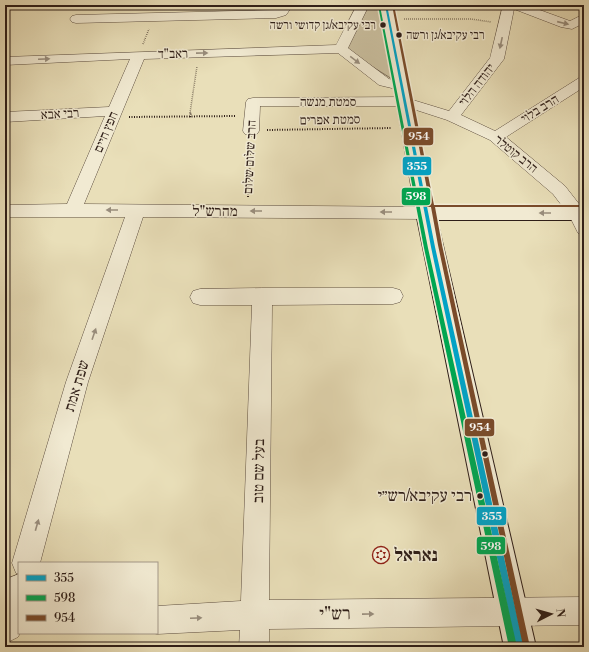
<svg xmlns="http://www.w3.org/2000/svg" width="589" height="652" font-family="'Libre Bodoni','Frank Ruhl Libre',serif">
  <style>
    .green { fill: #c9be9e; stroke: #7c6e5b }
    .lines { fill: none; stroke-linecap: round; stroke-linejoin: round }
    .street-casing { stroke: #5d4e40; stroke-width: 1 }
    .secondary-casing { stroke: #2e1e18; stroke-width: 2 }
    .path-far1 { stroke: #2e1e18; stroke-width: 1.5; stroke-dasharray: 0.5 1.5; stroke-linecap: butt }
    .path { stroke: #2e1e18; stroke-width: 2; stroke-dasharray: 1 1.5; stroke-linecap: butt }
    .street { fill: #f1ead2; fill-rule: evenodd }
    .secondary { fill: #f1ead2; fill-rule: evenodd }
    .bus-1-casing { stroke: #f1ead2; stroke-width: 3 }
    .bus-2-casing { stroke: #f1ead2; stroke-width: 3 }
    .bus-3-casing { stroke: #f1ead2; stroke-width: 3 }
    .bus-1 { fill: #02a2c5; fill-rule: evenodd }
    .bus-2 { fill: #00a651; fill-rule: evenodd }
    .bus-3 { fill: #7a4b2a; fill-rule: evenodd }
    .oneway { fill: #998e7e }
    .bus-dot { fill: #2e1e18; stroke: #f1ead2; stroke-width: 1.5 }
    .labels { text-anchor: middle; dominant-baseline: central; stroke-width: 3; stroke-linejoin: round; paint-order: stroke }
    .far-bus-label { font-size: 12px; fill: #2e1e18; stroke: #f1ead2; text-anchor: end }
    .far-street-label { font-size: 13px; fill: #2e1e18; stroke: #f1ead2 }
    .street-label { font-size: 15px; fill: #2e1e18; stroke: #f1ead2 }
    .near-bus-label { font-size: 17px; fill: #2e1e18; stroke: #f1ead2; text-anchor: end }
    .near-poi-label { font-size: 18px; font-weight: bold; fill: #2e1e18; stroke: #f1ead2; text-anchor: start }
    .near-street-label { font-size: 18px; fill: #2e1e18; stroke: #f1ead2 }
    .line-badge { stroke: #f1ead2; stroke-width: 1.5 }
    .badge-label { font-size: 11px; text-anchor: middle; font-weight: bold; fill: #fff }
  </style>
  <rect width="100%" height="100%" fill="#e9dfb9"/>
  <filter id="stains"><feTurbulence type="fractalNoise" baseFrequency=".005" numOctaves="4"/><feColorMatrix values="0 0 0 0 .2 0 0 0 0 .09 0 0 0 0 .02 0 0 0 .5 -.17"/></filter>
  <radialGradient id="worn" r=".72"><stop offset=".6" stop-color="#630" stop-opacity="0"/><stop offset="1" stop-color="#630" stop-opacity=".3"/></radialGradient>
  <!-- green -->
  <path class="green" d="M369,5H380L392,79L346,50Z"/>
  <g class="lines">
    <!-- street casing -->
    <g class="street-casing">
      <path id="street" d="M278,5H290L291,8L286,15L276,18L76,23L72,22L70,19L72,16L76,15L275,10L279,8Z
        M357,5H369L348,48L389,79L405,83L407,86L405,89L400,90L379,85L338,53L144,59L84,204L425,207L431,209L434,213L431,217L425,219L143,217L88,382L40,563H19V574L16,573L12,563L66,382L125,217H5V205L67,204L105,116L5,122V112L109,107L130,59L5,65V57L336,45Z
        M503,5H526L570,21L584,14V23L572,29L561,27L514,9L504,59L461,115L495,131L579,78L584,77V87L506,137L565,186L583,209L584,235L578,233L569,215L553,194L490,140L447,120L404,106H260L259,131L257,134L251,136L245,134L243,131L246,102L248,99L253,98L403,97L449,111L490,58Z
        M262,288H393L400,290L403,296L400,302L393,304L272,305L269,600L584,597V625L269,629V647H239L240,630L157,634L153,633H157V606L241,601L252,305H200L193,303L190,297L193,291L200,289Z
        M19,574L20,633L18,637L8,642L5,640V588L9,578Z"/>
    </g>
    <!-- secondary casing -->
    <g class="secondary-casing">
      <path id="secondary" d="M380,5H392L434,206H584V220H437L536,647H504L416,213Z"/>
    </g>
    <!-- path-far1 -->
    <path class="path-far1" d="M404,19H471L491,22
      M143,44L149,29
      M190,113L197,66"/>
    <!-- path -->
    <path class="path" d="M129,117L236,116
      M190,117L191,112
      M267,130L392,128
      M248,197L251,144"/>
    <!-- street -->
    <use href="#street" class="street"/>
    <!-- secondary -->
    <use href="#secondary" class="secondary"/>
    <!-- bus-1 casing -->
    <g class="bus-1-casing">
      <path id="bus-1" d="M385,5H387L435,247L524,647H516L431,247Z"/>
    </g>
    <!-- bus-2 casing -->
    <g class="bus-2-casing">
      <path id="bus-2" d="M378,5L380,6L428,248L517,647H509L424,248Z"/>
    </g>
    <!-- bus-3 casing -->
    <g class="bus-3-casing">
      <path id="bus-3" d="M392,5H394L434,205H584V207H435L442,245L530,647H524L523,646L438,245L431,207H425L423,206L425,205H430Z"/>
    </g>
    <!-- bus-1 -->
    <use href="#bus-1" class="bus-1"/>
    <!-- bus-2 -->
    <use href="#bus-2" class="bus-2"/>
    <!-- bus-3 -->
    <use href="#bus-3" class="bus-3"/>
  </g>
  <!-- one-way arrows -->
  <defs><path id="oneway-solid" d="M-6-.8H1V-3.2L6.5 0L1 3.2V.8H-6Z"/></defs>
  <g class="oneway">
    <use href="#oneway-solid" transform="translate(563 23) rotate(13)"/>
    <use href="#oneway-solid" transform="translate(501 43) rotate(102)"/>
    <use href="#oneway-solid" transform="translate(202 53) rotate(-1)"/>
    <use href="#oneway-solid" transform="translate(44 59) rotate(-3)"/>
    <use href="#oneway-solid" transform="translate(355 60) rotate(37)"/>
    <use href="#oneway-solid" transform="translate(112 210) rotate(-180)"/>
    <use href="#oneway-solid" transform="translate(256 211) rotate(-180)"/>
    <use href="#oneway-solid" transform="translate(386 212) rotate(-180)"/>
    <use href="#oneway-solid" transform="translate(545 213) rotate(-180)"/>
    <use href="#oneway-solid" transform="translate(94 334) rotate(-71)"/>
    <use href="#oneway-solid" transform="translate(37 525) rotate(-74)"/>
    <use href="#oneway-solid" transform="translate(368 614) rotate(-1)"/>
    <use href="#oneway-solid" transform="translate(196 618) rotate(-3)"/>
  </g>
  <!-- icons -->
  <defs>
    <g id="synagogue-ring" transform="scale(0.9)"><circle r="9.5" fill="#f1ead2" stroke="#8f2418" stroke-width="1.5"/><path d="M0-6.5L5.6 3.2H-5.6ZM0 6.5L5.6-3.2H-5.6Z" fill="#8f2418"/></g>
  </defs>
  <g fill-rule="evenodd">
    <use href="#synagogue-ring" x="381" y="555"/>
  </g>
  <!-- markers -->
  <g class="bus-dot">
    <circle cx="383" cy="25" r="3.5"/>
    <circle cx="399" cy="35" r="3.5"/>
    <circle cx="485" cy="454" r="3.5"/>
    <circle cx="480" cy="496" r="3.5"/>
  </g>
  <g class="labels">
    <!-- far-bus labels -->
    <g class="far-bus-label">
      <text x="376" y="25">רבי עקיבא/גן קדושי ורשה</text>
      <text x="406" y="35" text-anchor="start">רבי עקיבא/גן ורשה</text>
    </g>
    <!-- far-street labels -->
    <g class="far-street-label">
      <text transform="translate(173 54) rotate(-1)">ראב"ד</text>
      <text transform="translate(477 85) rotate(-52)">יהודה הלוי</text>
      <text x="328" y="102">סמטת מנשה</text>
      <text transform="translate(540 109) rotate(-32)">הרב בלוי</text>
      <text transform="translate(60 114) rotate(-3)">רבי אבא</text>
      <text transform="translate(330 120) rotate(-1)">סמטת אפרים</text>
      <text transform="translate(106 132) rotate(-67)">חפץ חיים</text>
      <text transform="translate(516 154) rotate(39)">הרב קוטלר</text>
      <text transform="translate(250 157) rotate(-87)">הרב שלום שלום</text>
    </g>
    <!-- street labels -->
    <g class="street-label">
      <text x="215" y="211">מהרש"ל</text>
      <text transform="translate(77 386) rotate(-73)">שפת אמת</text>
      <text transform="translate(259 471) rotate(-89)">בעל שם טוב</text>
    </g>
    <!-- near-bus labels -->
    <g class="near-bus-label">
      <text x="472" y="496">רבי עקיבא/רש״י</text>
    </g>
    <!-- near-poi labels -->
    <g class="near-poi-label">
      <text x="394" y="555">נאראל</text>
    </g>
    <!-- near-street labels -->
    <g class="near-street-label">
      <text transform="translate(335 614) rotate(-1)">רש"י</text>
    </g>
  </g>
  <g class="line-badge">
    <rect x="403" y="127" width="31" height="19" rx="4" fill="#7a4b2a"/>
    <rect x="402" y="156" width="30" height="20" rx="4" fill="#02a2c5"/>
    <rect x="401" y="187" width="30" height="19" rx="4" fill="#00a651"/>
    <rect x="464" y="418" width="31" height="19" rx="4" fill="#7a4b2a"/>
    <rect x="476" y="506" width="31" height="20" rx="4" fill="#02a2c5"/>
    <rect x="476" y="536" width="30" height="19" rx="4" fill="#00a651"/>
  </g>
  <g class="badge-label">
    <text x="419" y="140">954</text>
    <text x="417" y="170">355</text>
    <text x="416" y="200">598</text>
    <text x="480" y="431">954</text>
    <text x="492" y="520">355</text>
    <text x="491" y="550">598</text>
  </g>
  <!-- margin -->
  <rect width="589" height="652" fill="none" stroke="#e9dfb9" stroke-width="20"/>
  <rect x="6" y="6" width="577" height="640" fill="none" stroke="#2e1e18" stroke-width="2"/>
  <rect x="10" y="10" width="569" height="632" fill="none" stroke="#2e1e18"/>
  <!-- legend -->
  <rect x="18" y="562" width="140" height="72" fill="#f1ead2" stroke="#a39888"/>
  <rect x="26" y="575" width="20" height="6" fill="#02a2c5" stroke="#a39888"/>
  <text x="54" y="582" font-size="12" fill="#2e1e18">355</text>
  <rect x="26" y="595" width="20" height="6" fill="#00a651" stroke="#a39888"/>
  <text x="54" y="602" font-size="12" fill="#2e1e18">598</text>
  <rect x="26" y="615" width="20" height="6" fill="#7a4b2a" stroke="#a39888"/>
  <text x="54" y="622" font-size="12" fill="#2e1e18">954</text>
  <!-- north arrow -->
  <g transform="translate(551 614) rotate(84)" stroke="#f1ead2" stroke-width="3" paint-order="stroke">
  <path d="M0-3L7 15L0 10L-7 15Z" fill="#2e1e18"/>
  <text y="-6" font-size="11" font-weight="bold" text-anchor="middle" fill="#2e1e18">N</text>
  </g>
  <rect width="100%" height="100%" filter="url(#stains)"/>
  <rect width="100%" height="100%" fill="url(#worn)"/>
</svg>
